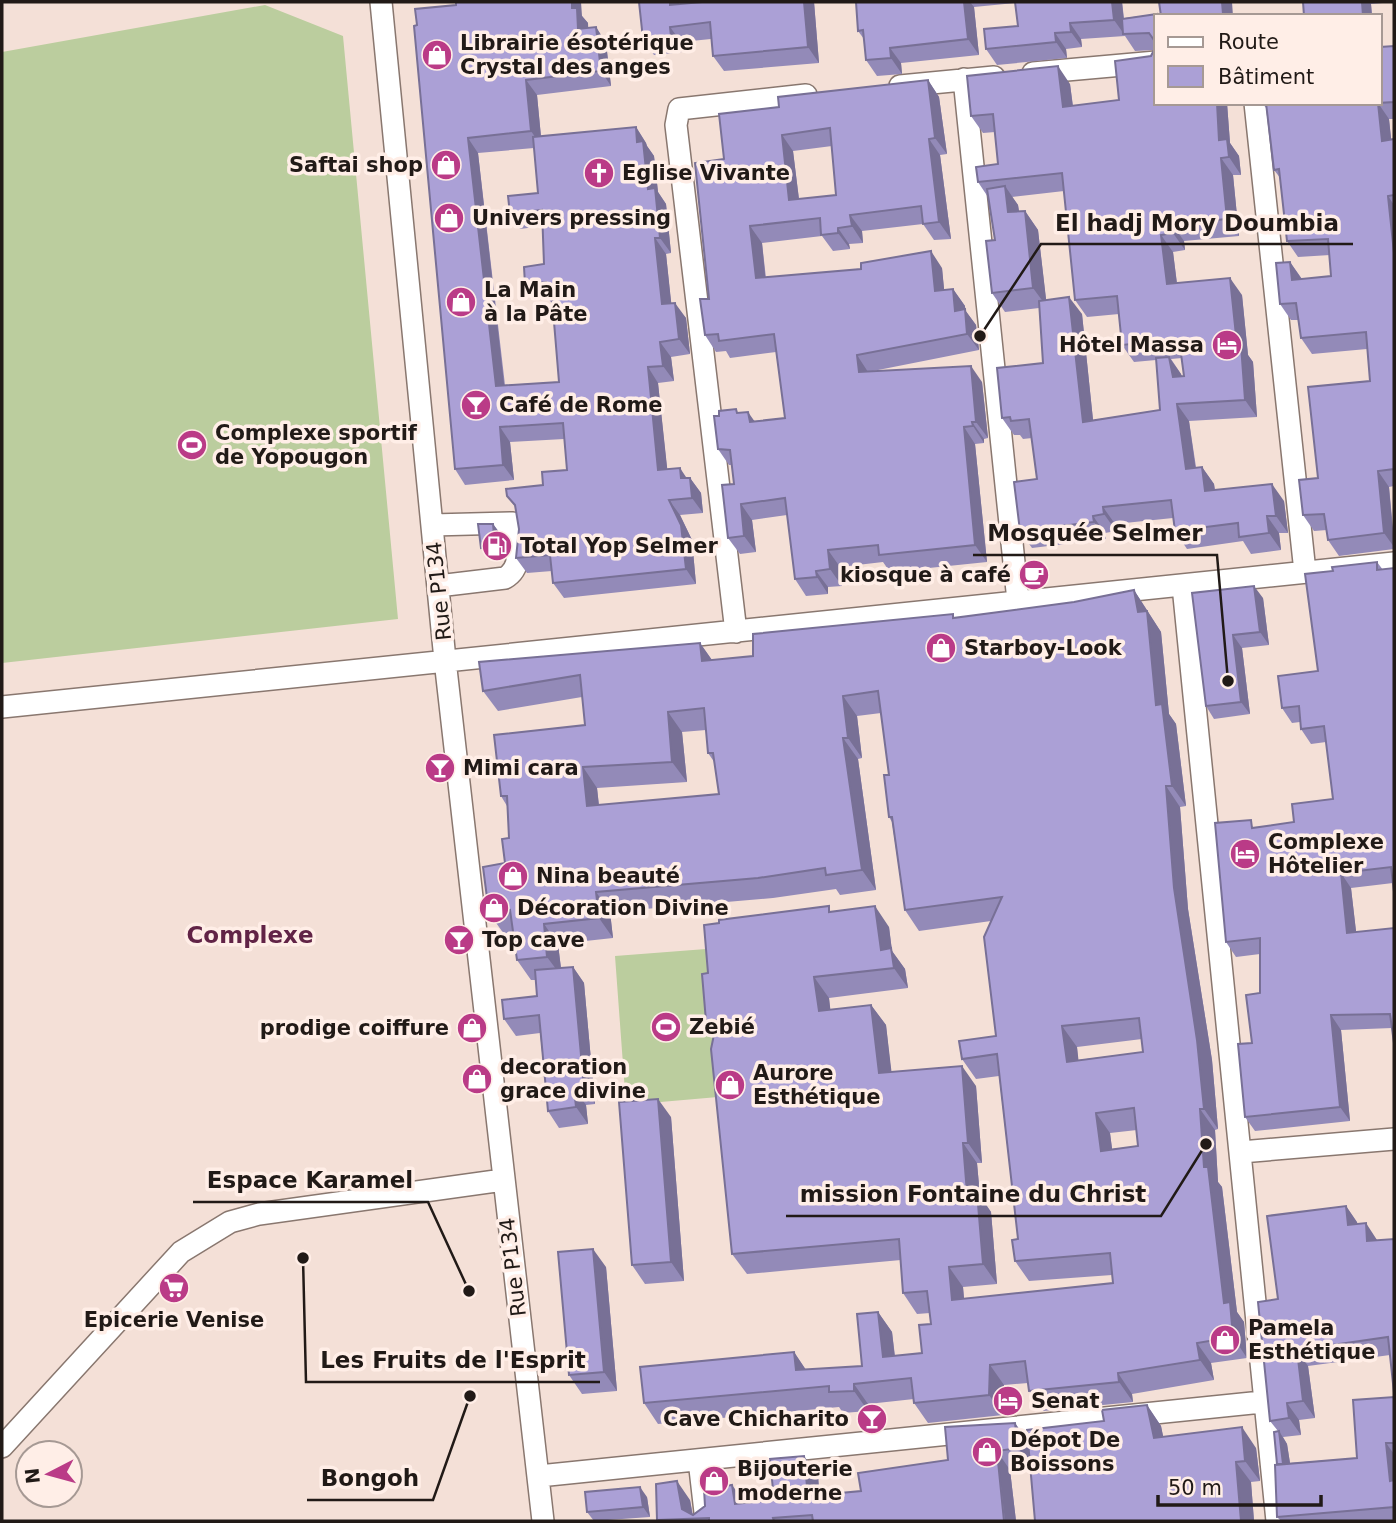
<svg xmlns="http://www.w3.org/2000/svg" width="1396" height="1523" font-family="'DejaVu Sans',sans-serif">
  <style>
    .pitch { fill: #bbcd9e }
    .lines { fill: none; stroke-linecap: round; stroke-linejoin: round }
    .minor-casing { stroke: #89776f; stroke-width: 24 }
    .minor { stroke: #fff; stroke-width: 21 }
    .wall { fill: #938ab8; fill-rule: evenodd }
    .shaded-wall { fill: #787096 }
    .building { fill: #aba0d6; stroke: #787096; stroke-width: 2; fill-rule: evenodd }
    .labels { text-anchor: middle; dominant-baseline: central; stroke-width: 7; stroke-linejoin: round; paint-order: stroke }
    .poi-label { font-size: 21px; font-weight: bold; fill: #211a17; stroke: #ffeee7; text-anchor: start }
    .street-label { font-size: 21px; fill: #211a17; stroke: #ffeee7 }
    .neighbourhood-label { font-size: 23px; font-weight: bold; fill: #612346; stroke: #ffeee7 }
    .leader { fill: none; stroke: #211a17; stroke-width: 2.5 }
    .callout-dot { fill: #211a17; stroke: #ffeee7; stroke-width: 2.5 }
    .callout-label { font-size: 23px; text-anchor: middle; font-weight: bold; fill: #211a17; stroke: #ffeee7; stroke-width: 7; stroke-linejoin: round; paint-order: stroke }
  </style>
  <rect width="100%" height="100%" fill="#f4e0d7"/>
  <!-- pitch -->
  <path class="pitch" d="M265,5L343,36L398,619L2,663V52Z
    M706,949L718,1097L626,1105L615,956Z"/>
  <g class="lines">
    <!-- minor casing -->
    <g class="minor-casing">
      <path id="minor" d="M381,2L445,660L543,1521
        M1033,73L1156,62
        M964,79L1018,601
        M900,86L994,77
        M1255,103L1305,572
        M432,525L513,523C516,543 525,566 505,578L438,586
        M1183,586L1277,1521
        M736,632L676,125L679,109L806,95
        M2,707L1394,563
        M1241,1152L1394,1139
        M2,1447L181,1252L230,1222L259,1214L503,1180
        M699,1460L706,1521
        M539,1476L1262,1402"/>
    </g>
    <!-- minor -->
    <use href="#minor" class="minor"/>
  </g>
  <!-- wall -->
  <path class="wall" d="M702,2H814L819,63L724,71L713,56L711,39L681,42L682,52L654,55L643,39L680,4Z
    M856,2H1122L1124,18L1157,14L1158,16H1156V103H1227L1230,143L1239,156L1241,175H1233L1239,236L1184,241L1185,250L1173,252L1177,283L1242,295L1248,355L1253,362L1257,417L1189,421L1196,467H1202L1214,484L1215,490L1284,501L1288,533H1279L1281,550L1251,554L1243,541L1187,549L1175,531L1173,518L1115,524L1116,531L1105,533L1106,539L1032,548L1020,531L1037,479L1032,438L1023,439L1020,435H1014L1002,418L1043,363L1039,308L1005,312L992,293L995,240L988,197L978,182L998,164L995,132L983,133L971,116L1070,84L1073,106L1119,100L1154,50L1135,51L1125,36L1081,39L1082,47L1066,49L1067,58L997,65L986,49L1018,26L1015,3L974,7L979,55L901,63L902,74L877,76L866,60L864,39L858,31ZM1064,191L1075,300L1087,317L1119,314L1122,345L1134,362L1156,360L1160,410L1093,420L1082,314L1046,300L1038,230L1025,211H1019L1018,205L1012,197ZM1182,358L1184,376H1182L1181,374L1171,359Z
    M1303,2H1394L1371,4L1372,16H1304Z
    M456,5L582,16L588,23V28L596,27L606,43L611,86L537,95L541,137L636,127L646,143L647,146L654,156L658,192L666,204L671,253L666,254L671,303L686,318L690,354L671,357L674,381L658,383L667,469L687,478H690L701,493L703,513L680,515L692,540L696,584L564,598L553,583L552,571L527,573L516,558L519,529L516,508L507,496L543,485L567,470L564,439L510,442L514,480L465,485L455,469L417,25ZM534,148L538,193L510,214L520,229L543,226L544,264L525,284L536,300L548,298L553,305L559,382L505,385L478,153Z
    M1394,46V119H1389L1391,139H1394V486L1389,487L1394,538V549L1339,556L1328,540L1327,530L1314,531L1303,515L1318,478L1370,381L1367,349L1312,354L1301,338L1298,320H1291L1280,304L1290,262L1302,279L1331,276L1330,255L1298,257L1287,241L1281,179L1274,170L1267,109L1262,103H1380Z
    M928,80L939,97L947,154L940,155L951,239L934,240L923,224L862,231L863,243L849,244L850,249L833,251L822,236L762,243L766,278L942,268L944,290L953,289L965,306V310L976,325L979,350L868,372L982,382L988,438L984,439V443L975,444L987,562L890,572L883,562L840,567L842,586L828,587V594L806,596L795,579L787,515L752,520L756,552L740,554L728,538L734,484L732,465H729L718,449L739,413L755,421L785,418L776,352L730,358L726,351L716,352L705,335L724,159L779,107ZM832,146L836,195L799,199L793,151Z
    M493,524L502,536L504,558L490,560L481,548Z
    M1377,562L1383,570L1393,883L1351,888L1356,932L1394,928L1392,1028L1341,1030L1350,1121L1255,1131L1245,1117L1252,1043L1260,993V954L1236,957L1226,942L1256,828L1294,822L1333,799L1326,742L1311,744L1301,729L1300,722L1292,723L1282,708L1318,671L1333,571Z
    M1134,590L1161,632L1169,714L1176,724L1186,806L1180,807L1188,909L1212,1060L1218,1129L1215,1130L1218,1182L1222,1187L1237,1312L1244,1322L1247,1358L1211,1363L1214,1380L1132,1394L1133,1402L1043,1411L1029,1391L1028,1383L1004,1385L1003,1415L928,1423L914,1403V1399L868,1404V1411L843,1413L839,1407L658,1424L644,1403L794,1352L806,1370L862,1366L878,1312L892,1332L895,1356L922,1353L931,1324L930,1313L917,1314L903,1293L901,1260L747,1274L732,1254L714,1033L706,1021L708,973L832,912L889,927L892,951L905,969L908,988L829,998L830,1010L871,1005L886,1025L891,1072L976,1086L982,1163H977L980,1196L991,1212L997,1284L963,1287L964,1299L1113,1283L1112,1275L1029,1281L1015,1261L1018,1239L999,1076L976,1079L962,1059L996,1036L991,921L919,931L905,910L892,822L889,817V775L881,713L857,716L862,758L858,759L876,890L840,895L836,889L773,898L610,912L613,938L558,944L561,968L573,967L584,983L595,1104L586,1105L588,1124L559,1128L548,1111L540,1033L516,1036L504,1019L537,996L536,980H531L517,960L513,932L504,934L489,913L505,863L509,838L507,806L501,796L585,725L582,697L498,711L483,691L700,643L712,660L753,656L956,618L1074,602ZM706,730L708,753L715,763L719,794L599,805L597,788L687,782L682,732ZM1142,1039L1143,1052L1078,1060L1077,1047ZM1137,1130L1138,1146L1112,1149L1110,1133Z
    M1192,593L1263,598L1269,645L1242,648L1250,714L1214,719L1206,706Z
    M671,1117L684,1281L645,1284L632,1265Z
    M1346,1206L1358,1224L1377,1240L1390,1355L1308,1366L1315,1418L1299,1420L1301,1435L1283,1437L1287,1444L1290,1463L1357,1458L1394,1397V1521H1281L1277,1517L1278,1431L1270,1421L1278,1299Z
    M606,1267L617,1391L582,1394L569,1375Z
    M1147,1405L1161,1426L1163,1437L1256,1448L1260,1481L1251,1482L1254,1521H1035L1030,1468L1010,1470L1016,1521H658L657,1520L690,1500L693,1515L745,1503L774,1500L818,1475L819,1495L861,1491L948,1460L1015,1423L1028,1442L1104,1421Z
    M647,1497L650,1517L594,1521L587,1512Z"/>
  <!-- shaded-wall -->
  <path class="shaded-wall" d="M572,2H581L582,16L588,23L589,44L578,29L572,8Z
    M670,2H679L681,21L670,5Z
    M804,2H814L819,63L808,47Z
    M964,2H970L974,7L979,55L968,39Z
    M1112,2H1122L1125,34H1124L1114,20Z
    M1222,2H1232L1233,16H1224L1223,14Z
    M1362,2H1370L1371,4L1372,16H1363Z
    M1070,23L1081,39L1082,47L1071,32Z
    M596,27L606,43L611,86L601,71Z
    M670,27L681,42L682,52L671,36Z
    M1055,33L1066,49L1067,58L1056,42Z
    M890,48L901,63L902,74L891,58Z
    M1058,66L1070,84L1075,124L1063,107Z
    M526,80L537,95L542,147L531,131Z
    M928,80L939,97L947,154L935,138Z
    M1217,103H1227L1230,143L1239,156L1241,175L1229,157L1219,140Z
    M1378,103L1389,119L1393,156L1382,141Z
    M636,127L646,143L647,146L654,156L658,192L666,204L671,253L660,238L637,142Z
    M782,135L793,151L801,216L789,200Z
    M468,138L478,153L506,401L496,386Z
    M929,139L940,155L951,239L939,222Z
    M1221,158L1233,175L1239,236L1227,219Z
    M1005,186L1018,205L1022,232L1008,212Z
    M1388,196L1394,205V253Z
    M1025,211L1038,230L1047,307L1033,288Z
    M850,215L862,231L863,243L852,226Z
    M1172,224L1184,241L1185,250L1173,233Z
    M750,226L762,243L767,295L756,278Z
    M838,228L849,244L850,249L838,233Z
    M1161,235L1173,252L1179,301L1167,284Z
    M655,238L666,254L673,319L662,304Z
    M931,251L942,268L946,308L935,291Z
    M1290,262L1301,278L1303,296L1292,280Z
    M1230,278L1242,295L1248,355L1253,362L1257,417L1245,400L1237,345Z
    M953,289L965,306V310L976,325L979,350L967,334L955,311Z
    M1069,297L1082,314L1095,439L1083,422Z
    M675,303L686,318L690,354L679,339Z
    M660,342L671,357L674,381L663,366Z
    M857,355L868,372H859Z
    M1169,357L1181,374L1185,394L1173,377Z
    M971,366L982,382L988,438L976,422Z
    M648,367L658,383L669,485L658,470Z
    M1177,404L1189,421L1198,486L1186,469Z
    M748,412L760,429L750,422Z
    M972,422L984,439V443L973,426Z
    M500,427L510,442L514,480L503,465Z
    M964,427L975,444L987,562L975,545Z
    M1202,467L1214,484L1217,508L1205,491Z
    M680,468L690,483V478L701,493L703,513L692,498L681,478Z
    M1378,471L1389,487L1394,547L1384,533Z
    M1272,484L1284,501L1288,533L1276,516Z
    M669,500L680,515L692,540L696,584L686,569Z
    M741,504L752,520L756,552L744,536Z
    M1103,507L1115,524L1116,531L1104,514Z
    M1093,516L1105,533L1106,539L1094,522Z
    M1267,516L1279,533L1281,550L1269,533Z
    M493,524L502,536L504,558L495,546Z
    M828,550L840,567L842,586L830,569Z
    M816,571L828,587V594L817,577Z
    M1254,586L1263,598L1269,645L1260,632Z
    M1134,590L1161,632L1169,714L1176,724L1186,806L1172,786Z
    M1233,635L1242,648L1250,714L1241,702Z
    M700,643L714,663L702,661Z
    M843,696L857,716L862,758L848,738Z
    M668,712L682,732L687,782L672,762Z
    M843,738L858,759L876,890L862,870Z
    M583,767L597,788L601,826L587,806Z
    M1166,786L1180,807L1188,909L1212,1060L1218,1129L1204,1109L1174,888Z
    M1341,873L1351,888L1358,948L1347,933Z
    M596,892L610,912L613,938L599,918Z
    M875,906L889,927L892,951L905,969L908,988L881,950Z
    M544,924L558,944L562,977L547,957Z
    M573,967L584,983L595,1104L584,1088Z
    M814,977L829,998L833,1031L819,1011Z
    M871,1005L886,1025L894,1093L879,1073Z
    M1331,1015L1341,1030L1350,1121L1340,1107Z
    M1062,1026L1077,1047L1081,1082L1067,1062Z
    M962,1066L976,1086L982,1163L968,1143Z
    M574,1088L586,1105L588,1124L576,1107Z
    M658,1099L671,1117L684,1281L671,1262Z
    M1200,1109L1215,1130L1218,1182L1222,1187L1237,1312L1244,1322L1247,1358L1233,1337L1224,1303L1204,1167Z
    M1096,1113L1110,1133L1115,1171L1101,1151Z
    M963,1143L977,1163L980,1196L991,1212L997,1284L983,1264L967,1193Z
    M1346,1206L1357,1222L1360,1241L1348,1225Z
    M1366,1223L1377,1240L1367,1241Z
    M593,1249L606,1267L617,1391L604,1372Z
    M949,1267L963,1287L966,1321L952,1300Z
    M878,1312L892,1332L897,1377L883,1357Z
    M1197,1343L1211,1363L1214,1380L1200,1360Z
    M1297,1350L1308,1366L1315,1418L1303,1401Z
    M794,1352L808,1373L796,1370Z
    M990,1365L1004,1385L1003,1415L989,1395Z
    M1118,1373L1132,1394L1133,1402L1119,1382Z
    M854,1384L868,1404V1411L854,1391Z
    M1287,1403L1299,1420L1301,1435L1289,1418Z
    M1147,1405L1161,1426L1168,1459L1154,1438Z
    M1015,1423L1028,1442L1031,1467L1018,1448Z
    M1242,1427L1256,1448L1260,1481L1245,1461Z
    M1279,1431L1287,1444L1292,1476L1283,1464Z
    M1386,1443L1394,1454V1487L1390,1481Z
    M997,1451L1010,1470L1016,1521H1005Z
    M804,1456L818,1475L821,1515L808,1496Z
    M1236,1462L1251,1482L1254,1521H1241Z
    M677,1481L690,1500L693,1518L682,1509Z
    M732,1485L746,1504H735Z
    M640,1487L647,1497L650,1517L643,1507Z"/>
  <!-- building -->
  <path class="building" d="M456,2H572V8H577L578,29L596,27L601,71L526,80L531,131L468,138L496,386L559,382L552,298H548L546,282L525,284L524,267L544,264L542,210L510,214L508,196L538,193L533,137L636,127L637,142L643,141L648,189L655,188L660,238H655L662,304L675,303L679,339L660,342L663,366L648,367L658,470L680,468L681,478H690L692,498L669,500L681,525L686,569L553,583L550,555L516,558L519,529L515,505L507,496L506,489L543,485L542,472L567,470L563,423L500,427L503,465L455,469L414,26L417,25L415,9L456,5Z
    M639,2H670V5L702,2H804L808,47L713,56L710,22L670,27L671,36L643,39Z
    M856,2H964L968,39L890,48L891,58L866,60L863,30L858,31Z
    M1015,2H1112L1114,20L1070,23L1071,32L1055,33L1056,42L986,49L984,29L1018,26Z
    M1159,2H1222L1223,14L1202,16H1161Z
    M1303,2H1362L1363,16H1304Z
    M1157,14L1156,43L1149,33L1123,34L1122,19Z
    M1156,46V103H1217L1219,140L1227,139L1229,157L1221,158L1227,219L1172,224L1173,233L1161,235L1167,284L1230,278L1237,345H1241L1245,400L1177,404L1186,469L1202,467L1205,491L1272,484L1276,516H1267L1269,533L1239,537L1238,523L1175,531L1171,500L1103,507L1104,514L1093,516L1094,522L1020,531L1014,482L1037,479L1029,419L1011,421L1010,417L1002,418L997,368L1043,363L1039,301L1069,297L1083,422L1160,410L1156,358L1169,357L1173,377L1184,376L1179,339L1122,345L1117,296L1075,300L1062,173L978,182L976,167L998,164L993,114L971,116L967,76L1058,66L1063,107L1119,100L1115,61L1151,56Z
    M1394,46V102L1378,103L1382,141L1394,139V195L1388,196L1394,253V469L1378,471L1384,533L1328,540L1324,514L1303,515L1299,480L1318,478L1308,387L1370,381L1366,332L1301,338L1296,303L1280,304L1276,263L1290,262L1292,280L1331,276L1328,239L1287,241L1279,169L1274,170L1266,103H1380V47Z
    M928,80L935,138L929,139L939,222L923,224L921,206L850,215L852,226L838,228V233L821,235L820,218L750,226L756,278L861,269V263L931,251L935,291L953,289L955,311L965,309L967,334L857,355L859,372L971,366L976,422H972L973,426L964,427L975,545L879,555L878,545L828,550L830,569L816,571L817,577L795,579L785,498L741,504L744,536L728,538L722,485L734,484L730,450L718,449L714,416H719V411L736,409L737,413L748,412L750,422L785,418L774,334L719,341L718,334L705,335L700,299H709L695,163L724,159L719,114L779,107L778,97ZM830,128L836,195L789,200L782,135Z
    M1005,186L1008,212L1025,211L1033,288L992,293L986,241L995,240L987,189Z
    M478,524H493L495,546L481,548Z
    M1377,562V570L1394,568V892L1391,867L1341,873L1347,933L1394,928V1043L1390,1014L1331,1015L1340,1107L1245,1117L1238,1044L1252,1043L1246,995L1260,993V938L1226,942L1215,823L1251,820L1252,828L1294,822L1292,804L1333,799L1324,726L1301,729L1299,706L1282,708L1278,676L1318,671L1305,574L1333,571L1332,567Z
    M1254,586L1260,632L1233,635L1241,702L1206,706L1192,593Z
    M1134,590L1138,612L1147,611L1156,705L1162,704L1172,786H1166L1174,888L1197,1040L1204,1109H1200L1204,1167H1208L1224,1303L1230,1302L1233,1337L1197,1343L1200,1360L1118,1373L1119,1382L1029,1391L1025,1361L990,1365L989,1395L914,1403L911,1378L854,1384V1391L829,1392V1386L644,1403L640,1367L794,1352L796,1370L862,1366L857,1314L878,1312L883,1357L922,1353L919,1325L931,1324L927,1291L903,1293L899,1239L732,1254L711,1049L717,1020L706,1021L702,974L708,973L704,925L719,923V920L829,906V912L875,906L881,950L891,948L894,968L814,977L819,1011L871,1005L879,1073L962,1066L968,1143H963L967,1193L977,1192L983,1264L949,1267L952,1300L1113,1283L1110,1253L1015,1261L1012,1240L1018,1239L997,1054L962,1059L959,1041L996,1036L984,937L1002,897L905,910L892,817H889L884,775H889L878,691L843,696L848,738H843L862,870L826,875L825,868L758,878L596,892L599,918L544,924L547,957L517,960L510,910L489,913L483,867L505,863L502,839L509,838L507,796H501L494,735L585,725L580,675L483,691L479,662L700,643L702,661L753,656V634L953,614V618L1074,602ZM704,708L708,753H713L719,794L587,806L583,767L672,762L668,712ZM1139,1018L1143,1052L1067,1062L1062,1026ZM1134,1108L1138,1146L1101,1151L1096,1113Z
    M573,967L584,1088H574L576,1107L548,1111L539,1015L504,1019L502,1000L537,996L535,970Z
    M658,1099L671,1262L632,1265L619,1102Z
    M1346,1206L1348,1225L1366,1223L1367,1241L1394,1239V1393L1388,1337L1297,1350L1303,1401L1287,1403L1289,1418L1270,1421L1258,1302L1278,1299L1267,1216Z
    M593,1249L604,1372L569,1375L558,1252Z
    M1394,1397V1443H1386L1390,1481L1394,1480V1507L1277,1517L1275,1465L1357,1458L1353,1400Z
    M1147,1405L1154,1438L1242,1427L1245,1461L1236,1462L1241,1521H1035L1027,1430L1104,1421L1102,1410Z
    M1015,1423L1018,1448L997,1451L1004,1521H813L812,1515L773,1518L774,1521H709V1518L657,1520L656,1484L677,1481L682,1509L693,1515L705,1506L704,1489L732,1485L735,1504L774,1500L770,1459L804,1456L808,1496L861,1491L858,1473L948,1460L945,1427Z
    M1279,1431L1283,1464H1277L1274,1432Z
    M640,1487L643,1507L587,1512L585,1492Z"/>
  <!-- icons -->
  <defs>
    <g id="shop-disc" transform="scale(1.575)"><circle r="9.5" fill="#ba3b87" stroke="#ffeee7"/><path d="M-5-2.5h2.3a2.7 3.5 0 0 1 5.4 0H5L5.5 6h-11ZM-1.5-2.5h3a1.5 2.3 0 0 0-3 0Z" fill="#fff"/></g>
    <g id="church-disc" transform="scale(1.575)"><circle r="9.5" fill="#ba3b87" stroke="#ffeee7"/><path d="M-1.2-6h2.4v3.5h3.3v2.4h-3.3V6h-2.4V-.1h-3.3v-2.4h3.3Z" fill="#fff"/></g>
    <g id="hotel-disc" transform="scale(1.575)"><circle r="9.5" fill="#ba3b87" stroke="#ffeee7"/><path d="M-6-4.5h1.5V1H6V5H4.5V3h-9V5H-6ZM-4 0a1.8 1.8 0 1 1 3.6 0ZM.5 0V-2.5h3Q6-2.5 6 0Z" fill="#fff"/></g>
    <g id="bar-disc" transform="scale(1.575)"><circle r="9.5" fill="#ba3b87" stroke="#ffeee7"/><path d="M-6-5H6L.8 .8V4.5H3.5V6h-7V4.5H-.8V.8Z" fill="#fff"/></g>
    <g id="stadium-disc" transform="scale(1.575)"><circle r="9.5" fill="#ba3b87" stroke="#ffeee7"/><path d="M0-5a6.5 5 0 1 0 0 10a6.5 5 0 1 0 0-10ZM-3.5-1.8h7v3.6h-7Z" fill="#fff"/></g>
    <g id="fuel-disc" transform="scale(1.575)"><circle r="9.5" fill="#ba3b87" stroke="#ffeee7"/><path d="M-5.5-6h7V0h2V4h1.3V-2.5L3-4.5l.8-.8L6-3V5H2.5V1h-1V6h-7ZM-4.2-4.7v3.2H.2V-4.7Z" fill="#fff"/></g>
    <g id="cafe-disc" transform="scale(1.575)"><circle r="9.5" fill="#ba3b87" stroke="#ffeee7"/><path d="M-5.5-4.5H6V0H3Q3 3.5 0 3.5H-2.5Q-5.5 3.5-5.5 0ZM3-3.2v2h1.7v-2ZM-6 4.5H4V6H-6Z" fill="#fff"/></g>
    <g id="supermarket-disc" transform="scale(1.575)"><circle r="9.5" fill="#ba3b87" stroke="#ffeee7"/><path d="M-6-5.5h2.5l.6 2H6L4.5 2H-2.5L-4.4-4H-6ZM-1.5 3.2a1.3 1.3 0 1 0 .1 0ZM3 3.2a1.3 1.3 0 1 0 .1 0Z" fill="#fff"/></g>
  </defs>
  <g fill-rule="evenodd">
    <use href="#shop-disc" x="437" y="55"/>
    <use href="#shop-disc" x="446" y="165"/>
    <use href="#church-disc" x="599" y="173"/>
    <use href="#shop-disc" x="449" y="218"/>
    <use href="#shop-disc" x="461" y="302"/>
    <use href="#hotel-disc" x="1227" y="345"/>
    <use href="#bar-disc" x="476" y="405"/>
    <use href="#stadium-disc" x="192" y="445"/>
    <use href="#fuel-disc" x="497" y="546"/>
    <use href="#cafe-disc" x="1034" y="575"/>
    <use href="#shop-disc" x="941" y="648"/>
    <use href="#bar-disc" x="440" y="768"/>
    <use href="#hotel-disc" x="1245" y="854"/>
    <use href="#shop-disc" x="513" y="876"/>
    <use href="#shop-disc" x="494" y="908"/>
    <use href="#bar-disc" x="459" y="940"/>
    <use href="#stadium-disc" x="666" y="1027"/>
    <use href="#shop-disc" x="472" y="1028"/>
    <use href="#shop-disc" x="477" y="1079"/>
    <use href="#shop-disc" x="730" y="1085"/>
    <use href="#supermarket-disc" x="174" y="1288"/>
    <use href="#shop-disc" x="1225" y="1340"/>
    <use href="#hotel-disc" x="1008" y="1401"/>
    <use href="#bar-disc" x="872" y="1419"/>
    <use href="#shop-disc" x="987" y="1452"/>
    <use href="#shop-disc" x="714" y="1481"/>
  </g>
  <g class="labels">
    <!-- poi labels -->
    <g class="poi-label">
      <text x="460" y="43">Librairie ésotérique<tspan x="460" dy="24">Crystal des anges</tspan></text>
      <text x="423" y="165" text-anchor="end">Saftai shop</text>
      <text x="622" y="173">Eglise Vivante</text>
      <text x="472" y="218">Univers pressing</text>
      <text x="484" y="290">La Main<tspan x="484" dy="24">à la Pâte</tspan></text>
      <text x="1204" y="345" text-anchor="end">Hôtel Massa</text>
      <text x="499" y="405">Café de Rome</text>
      <text x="215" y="433">Complexe sportif<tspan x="215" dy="24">de Yopougon</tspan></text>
      <text x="520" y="546">Total Yop Selmer</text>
      <text x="1011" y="575" text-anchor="end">kiosque à café</text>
      <text x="964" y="648">Starboy-Look</text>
      <text x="463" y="768">Mimi cara</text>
      <text x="1268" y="842">Complexe<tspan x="1268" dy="24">Hôtelier</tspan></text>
      <text x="536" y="876">Nina beauté</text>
      <text x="517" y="908">Décoration Divine</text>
      <text x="482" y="940">Top cave</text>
      <text x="689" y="1027">Zebié</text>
      <text x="449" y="1028" text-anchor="end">prodige coiffure</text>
      <text x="500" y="1067">decoration<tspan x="500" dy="24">grace divine</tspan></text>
      <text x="753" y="1073">Aurore<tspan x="753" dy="24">Esthétique</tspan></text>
      <text x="174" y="1320" text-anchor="middle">Epicerie Venise</text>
      <text x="1248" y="1328">Pamela<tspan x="1248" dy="24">Esthétique</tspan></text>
      <text x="1031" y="1401">Senat</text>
      <text x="849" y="1419" text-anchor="end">Cave Chicharito</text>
      <text x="1010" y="1440">Dépot De<tspan x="1010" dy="24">Boissons</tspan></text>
      <text x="737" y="1469">Bijouterie<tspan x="737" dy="24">moderne</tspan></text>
    </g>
    <!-- street labels -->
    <g class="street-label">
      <text transform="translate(439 591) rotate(-96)">Rue P134</text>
      <text transform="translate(513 1267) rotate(-97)">Rue P134</text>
    </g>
    <!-- neighbourhood labels -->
    <g class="neighbourhood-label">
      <text x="250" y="935">Complexe</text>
    </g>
  </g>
  <!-- callouts -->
  <path class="leader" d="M980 336L1041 244H1353M1228 681L1217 555H973M469 1291L428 1202H193M1206 1144L1161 1216H786M303 1258L306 1382H600M470 1396L433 1500H307"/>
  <g class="callout-dot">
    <circle cx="980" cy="336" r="7"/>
    <circle cx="1228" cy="681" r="7"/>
    <circle cx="469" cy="1291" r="7"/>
    <circle cx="1206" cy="1144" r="7"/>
    <circle cx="303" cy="1258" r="7"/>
    <circle cx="470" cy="1396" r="7"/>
  </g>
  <g class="callout-label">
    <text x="1197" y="231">El hadj Mory Doumbia</text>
    <text x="1095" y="541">Mosquée Selmer</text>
    <text x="310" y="1188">Espace Karamel</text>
    <text x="973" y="1202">mission Fontaine du Christ</text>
    <text x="453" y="1368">Les Fruits de l'Esprit</text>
    <text x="370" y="1486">Bongoh</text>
  </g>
  <!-- border -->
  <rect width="1396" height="1523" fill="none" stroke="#211a17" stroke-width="7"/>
  <!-- legend -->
  <rect x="1154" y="14" width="228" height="91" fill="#ffeee7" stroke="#a69994" stroke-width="2"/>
  <rect x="1168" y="37" width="35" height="10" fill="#ffffff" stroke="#a69994" stroke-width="2"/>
  <text x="1218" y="49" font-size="21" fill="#211a17">Route</text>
  <rect x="1168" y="66" width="35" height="21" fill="#aba0d6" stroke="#a69994" stroke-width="2"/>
  <text x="1218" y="84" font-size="21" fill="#211a17">Bâtiment</text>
  <!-- north arrow -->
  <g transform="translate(49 1474) rotate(264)"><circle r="33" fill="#ffeee7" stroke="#a69994" stroke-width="2"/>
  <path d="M0-5L12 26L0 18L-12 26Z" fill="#ba3b87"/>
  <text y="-10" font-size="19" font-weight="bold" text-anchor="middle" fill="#211a17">N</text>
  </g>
  <!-- scale -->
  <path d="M1158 1495v10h163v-10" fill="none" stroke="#211a17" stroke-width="3.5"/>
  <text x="1168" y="1495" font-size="21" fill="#211a17" stroke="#ffeee7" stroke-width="5" paint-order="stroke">50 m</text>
</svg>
